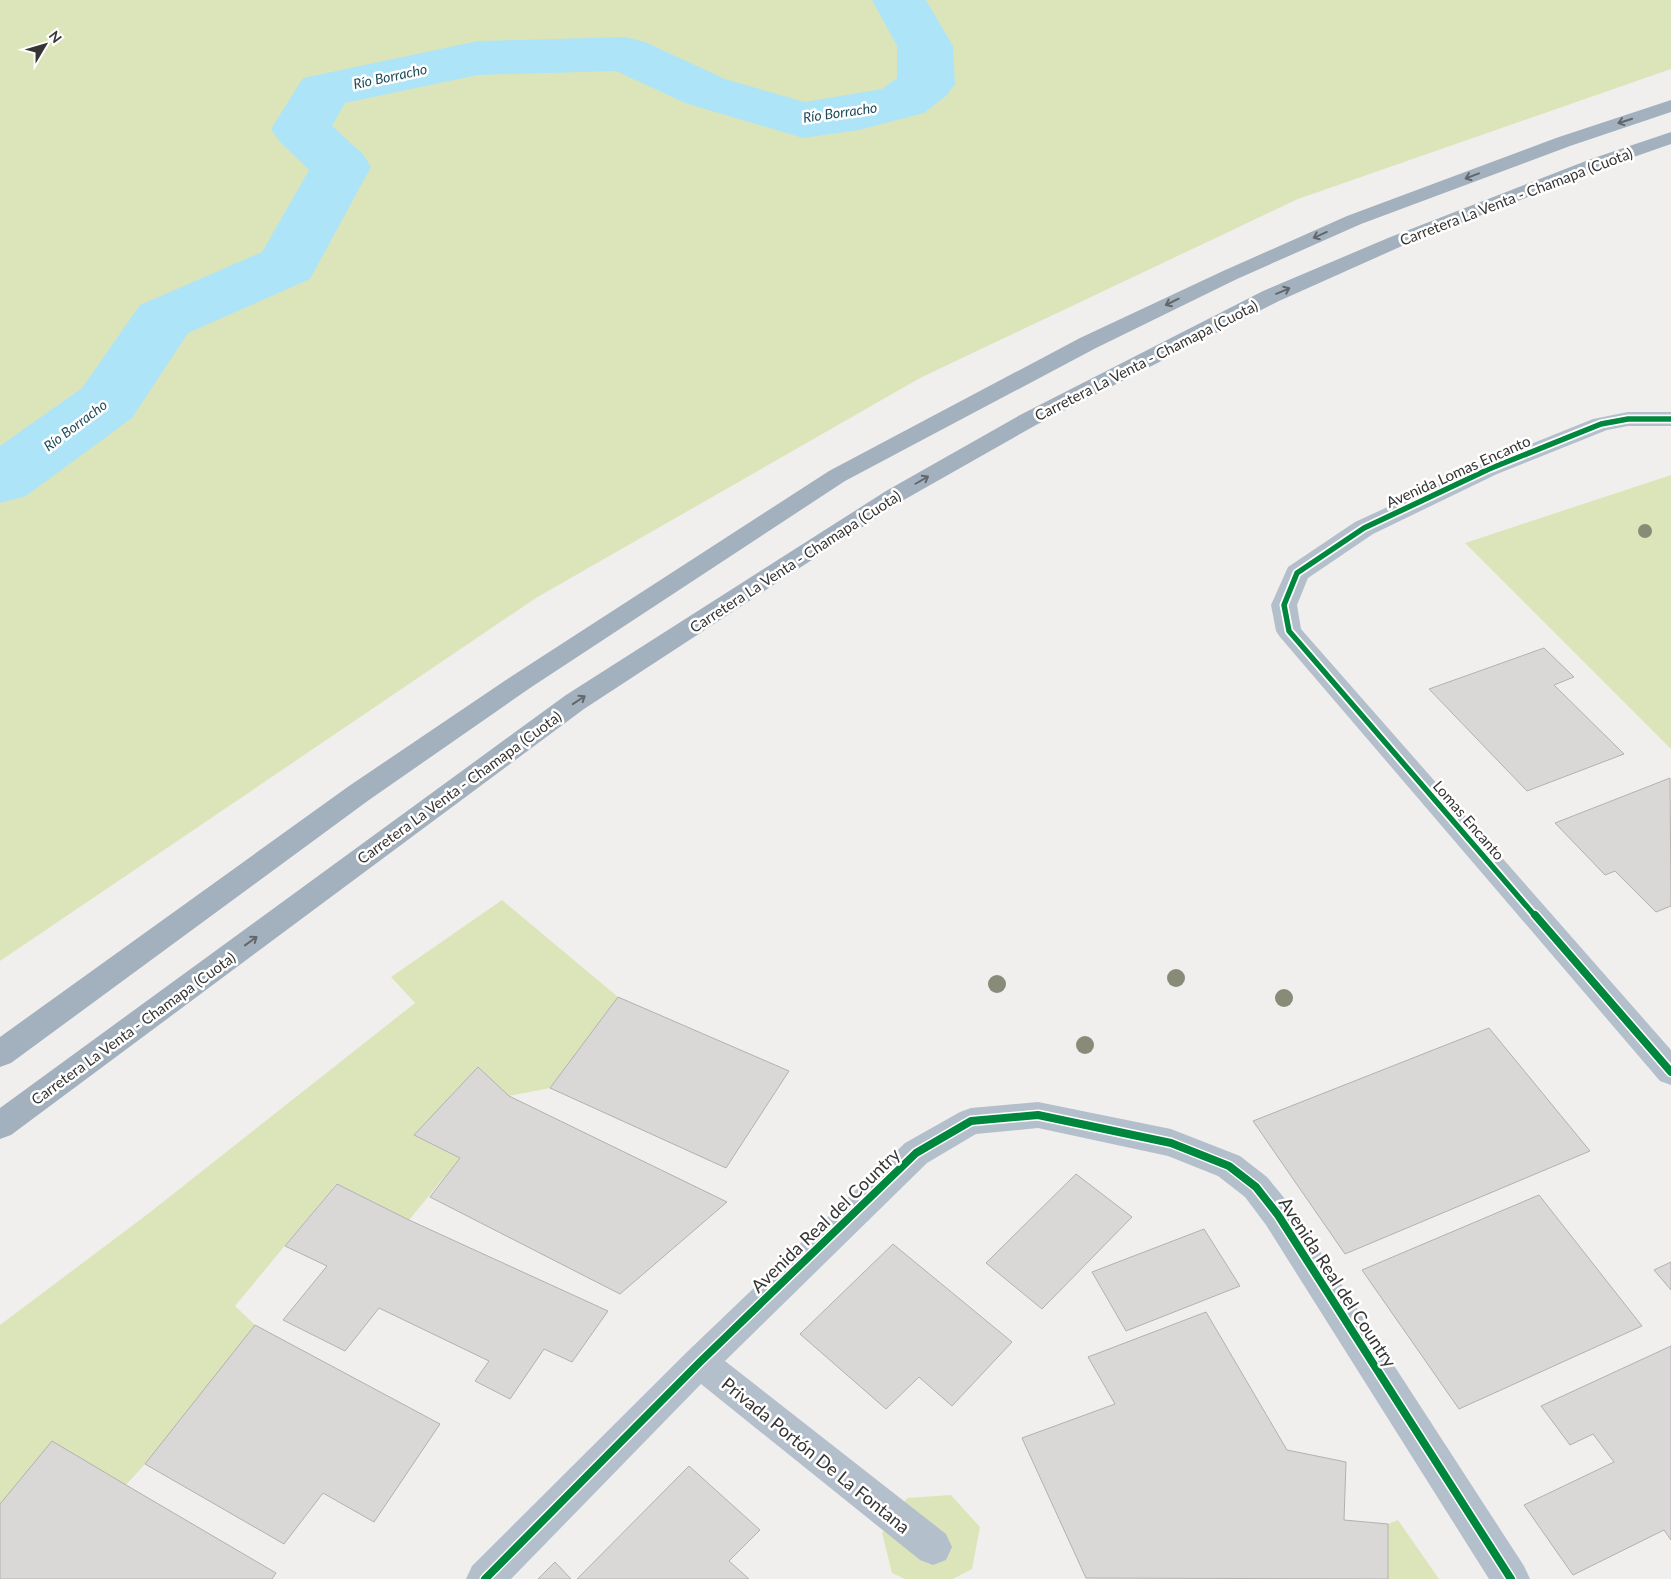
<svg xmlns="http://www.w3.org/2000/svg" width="1671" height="1579" font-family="Lato,sans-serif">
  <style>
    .green { fill: #dce5ba }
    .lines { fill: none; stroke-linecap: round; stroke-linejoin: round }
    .river { fill: #aee4f7; fill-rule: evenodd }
    .building { fill: #d9d8d7; stroke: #b2b1b0 }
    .minor { fill: #b4bfcc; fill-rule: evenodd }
    .highway { fill: #a3b1be; fill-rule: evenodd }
    .cycleway-far1-casing { stroke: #fff; stroke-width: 9 }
    .cycleway-casing { stroke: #fff; stroke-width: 11 }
    .cycleway-far1 { stroke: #00873e; stroke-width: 5.5 }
    .cycleway { stroke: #00873e; stroke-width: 8 }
    .tree { fill: #888b78 }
    .oneway { stroke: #62676b }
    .labels { text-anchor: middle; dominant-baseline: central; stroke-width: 5; stroke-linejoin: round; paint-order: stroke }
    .far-water-label { font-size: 14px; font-style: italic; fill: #1d4b5a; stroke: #fff }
    .street-label { font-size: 15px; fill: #363534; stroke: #fff }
    .near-street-label { font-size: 18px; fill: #363534; stroke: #fff }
  </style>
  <rect width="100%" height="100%" fill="#f1efee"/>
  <!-- green -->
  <path class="green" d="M0,0H1671V69L1298,199L920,378L536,598L0,961Z
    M1671,475V749L1465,543Z
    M502,900L618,997L550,1088L509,1096L478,1067L414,1135L460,1158L409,1220L336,1184L235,1306L255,1325L145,1464L126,1485L52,1442L0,1504V1325L149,1213L415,1003L391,977Z
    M951,1495L980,1527L972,1569L953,1579H905L892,1573L882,1533L907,1498Z
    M1398,1520L1439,1579H1388V1524Z"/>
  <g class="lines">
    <!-- river -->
    <path class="river" d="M872,0H926L953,46L955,84L946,96L924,113L859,130L803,138L685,103L616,71L478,75L345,103L332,126L363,154L371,167L310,279L188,333L132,418L26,496L0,503V446L82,388L140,305L262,252L309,170L280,142L271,129L303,78L478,41L625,37L645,42L725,79L805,102L882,89L897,78V46Z"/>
  </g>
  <!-- building -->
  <path class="building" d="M1544,648L1574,677L1554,685L1624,754L1527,791L1429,689Z
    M1670,778L1671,906L1656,912L1615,871L1605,875L1555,823Z
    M618,997L789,1071L726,1168L550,1088Z
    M1489,1028L1590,1151L1345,1254L1253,1121Z
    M478,1067L509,1096L727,1202L620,1294L430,1197L460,1158L414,1135Z
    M1076,1174L1132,1217L1042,1309L986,1263Z
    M337,1184L409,1220L608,1311L572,1362L544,1349L510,1399L475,1381L489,1361L379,1308L345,1351L283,1320L327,1266L285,1246Z
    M1539,1195L1642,1326L1459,1409L1362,1270Z
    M1204,1229L1240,1286L1126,1331L1092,1272Z
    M893,1244L1012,1342L952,1406L919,1377L886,1409L800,1334Z
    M1671,1262V1290L1654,1270Z
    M1206,1312L1287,1450L1346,1462L1344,1520L1388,1524V1579L1086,1578L1022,1438L1115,1404L1088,1357Z
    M255,1325L440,1424L374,1522L323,1493L284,1544L145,1464Z
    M1671,1346V1540L1664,1530L1573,1575L1524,1505L1614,1462L1593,1434L1570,1445L1541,1406Z
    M52,1441L126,1485L276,1573L272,1579H0V1504Z
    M689,1466L760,1530L729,1561L749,1579H577Z
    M555,1562L571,1579H538Z"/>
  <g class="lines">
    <!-- minor -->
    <path class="minor" d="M1628,412H1671V426H1628L1607,430L1497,474L1373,534L1308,578L1297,605L1301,629L1671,1050V1085L1660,1081L1280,637L1276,631L1271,605L1288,567L1355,522L1481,464L1593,419Z
      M1038,1102L1171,1129L1240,1156L1267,1177L1290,1205L1524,1566L1530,1579H1489L1266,1225L1245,1197L1218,1176L1168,1156L1038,1128L976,1134L927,1163L725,1361L946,1534L952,1547L946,1560L933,1565L920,1560L701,1384L511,1579H466L472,1566L688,1351L905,1143L960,1112L971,1108Z"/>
    <!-- highway -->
    <path class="highway" d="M1671,100V112L1570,146L1361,224L1237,279L1096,348L845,481L530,688L369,800L11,1063L0,1067V1037L349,786L512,676L829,471L1080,338L1223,271L1347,216L1556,138Z
      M1671,132V144L1605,167L1402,246L1279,301L1036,425L902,501L584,709L11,1135L0,1139V1108L566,695L886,491L1020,415L1263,291L1388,238L1591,159Z"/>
    <!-- cycleway-far1 casing -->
    <g class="cycleway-far1-casing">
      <path id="cycleway-far1" d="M1536,917L1289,631L1284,605L1297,573L1364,528L1489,469L1601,424L1628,419H1671"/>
    </g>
    <!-- cycleway casing -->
    <g class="cycleway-casing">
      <path id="cycleway" d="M1535,915L1671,1072
        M485,1579L700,1362L916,1153L971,1121L1038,1115L1171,1143L1229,1166L1256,1187L1278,1215L1511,1579"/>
    </g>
    <!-- cycleway-far1 -->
    <use href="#cycleway-far1" class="cycleway-far1"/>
    <!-- cycleway -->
    <use href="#cycleway" class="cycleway"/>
  </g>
  <!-- trees -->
  <g class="tree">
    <circle cx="1645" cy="531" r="7"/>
    <circle cx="1176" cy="978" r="9"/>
    <circle cx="997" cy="984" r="9"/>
    <circle cx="1284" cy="998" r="9"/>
    <circle cx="1085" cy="1045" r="9"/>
  </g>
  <!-- one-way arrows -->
  <defs><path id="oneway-shaft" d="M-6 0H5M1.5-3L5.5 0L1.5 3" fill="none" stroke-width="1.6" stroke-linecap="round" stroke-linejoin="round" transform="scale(1.25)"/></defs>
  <g class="oneway">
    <use href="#oneway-shaft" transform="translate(1625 121) rotate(162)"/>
    <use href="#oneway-shaft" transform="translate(1472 176) rotate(159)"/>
    <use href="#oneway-shaft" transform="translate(1320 235) rotate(156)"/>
    <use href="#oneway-shaft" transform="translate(1283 291) rotate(-23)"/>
    <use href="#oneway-shaft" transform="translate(1172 302) rotate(154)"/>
    <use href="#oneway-shaft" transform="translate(922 480) rotate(-30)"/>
    <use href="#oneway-shaft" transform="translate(579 700) rotate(-34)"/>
    <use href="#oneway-shaft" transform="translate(251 941) rotate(-36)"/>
  </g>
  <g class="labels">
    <!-- far-water labels -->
    <g class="far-water-label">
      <text transform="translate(390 76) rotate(-12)">Río Borracho</text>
      <text transform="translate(840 112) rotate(-8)">Río Borracho</text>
      <text transform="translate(75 425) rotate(-37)">Río Borracho</text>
    </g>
    <!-- street labels -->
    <g class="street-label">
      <text transform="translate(1516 196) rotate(-21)">Carretera La Venta - Chamapa (Cuota)</text>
      <text transform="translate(1146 360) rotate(-27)">Carretera La Venta - Chamapa (Cuota)</text>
      <text transform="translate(1458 471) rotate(-24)">Avenida Lomas Encanto</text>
      <text transform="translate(795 561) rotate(-33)">Carretera La Venta - Chamapa (Cuota)</text>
      <text transform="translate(459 787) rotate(-36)">Carretera La Venta - Chamapa (Cuota)</text>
      <text transform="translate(1469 820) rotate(49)">Lomas Encanto</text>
      <text transform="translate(133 1028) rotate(-36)">Carretera La Venta - Chamapa (Cuota)</text>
    </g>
    <!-- near-street labels -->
    <g class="near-street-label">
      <text transform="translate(825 1220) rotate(-44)">Avenida Real del Country</text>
      <text transform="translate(1338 1282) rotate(57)">Avenida Real del Country</text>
      <text transform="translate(816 1455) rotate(39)">Privada Portón De La Fontana</text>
    </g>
  </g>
  <!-- north arrow -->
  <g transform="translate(45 45) rotate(52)" stroke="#ffffff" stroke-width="4" paint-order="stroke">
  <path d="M0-4L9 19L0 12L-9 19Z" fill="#363534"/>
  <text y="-8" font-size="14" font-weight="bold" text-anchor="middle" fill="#363534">N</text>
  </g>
</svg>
